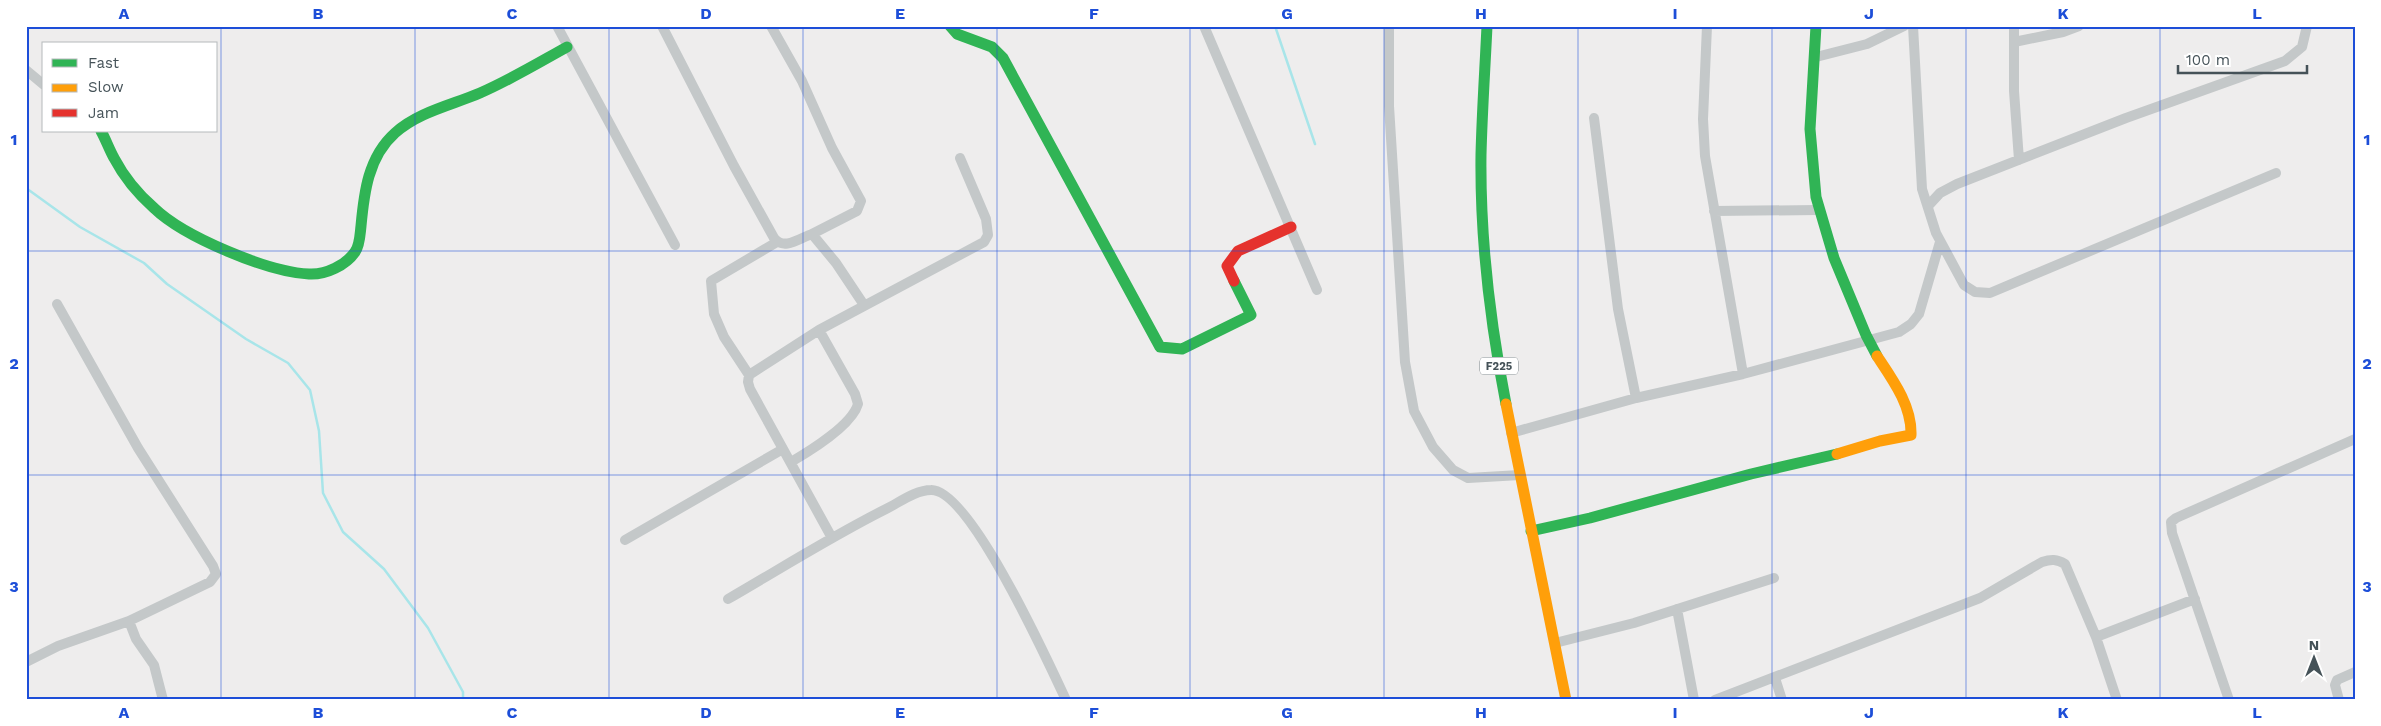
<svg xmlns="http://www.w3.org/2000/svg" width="2381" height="726" font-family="'Work Sans',sans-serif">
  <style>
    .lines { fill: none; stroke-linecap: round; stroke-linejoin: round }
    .stream { stroke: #a8e5e9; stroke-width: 2.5 }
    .street { stroke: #c4c8c9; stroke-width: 10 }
    .fast { stroke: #30b455; stroke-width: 11 }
    .slow { stroke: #ff9f0a; stroke-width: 11 }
    .jam { stroke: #e5322d; stroke-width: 11 }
    .grid { fill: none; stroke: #1d4ed8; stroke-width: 1; stroke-opacity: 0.55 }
    .labels { text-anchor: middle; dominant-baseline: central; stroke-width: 5; stroke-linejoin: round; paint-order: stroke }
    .shield { fill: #fff; stroke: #7d868a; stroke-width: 1 }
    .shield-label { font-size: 11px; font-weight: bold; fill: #455258 }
    .neatline { fill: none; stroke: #1d4ed8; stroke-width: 2 }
    .grid-label { font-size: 16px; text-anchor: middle; font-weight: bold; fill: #1d4ed8 }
  </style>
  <rect width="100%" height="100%" fill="#eeeded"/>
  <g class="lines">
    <!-- stream -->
    <path class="stream" d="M1275,26L1315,144
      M26,188L80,227L144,263L167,284L246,339L288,363L310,390L319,431L323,493L343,532L384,569L428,628L463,692V700"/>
    <!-- street -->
    <path class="street" d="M557,26L675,245
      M662,26L734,166L774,238C784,251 800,238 812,234L836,263L864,305
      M771,26L802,81L832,148L861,201L857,211L812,234
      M1204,26L1317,290
      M1389,26V106L1405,362L1414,411L1433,447L1453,470L1468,478L1520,475
      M1707,26L1703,119L1705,156L1743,374
      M1913,26L1922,189L1936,233L1964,285L1975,292L1990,293L2276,173
      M2014,26V91L2019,160
      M2014,42L2063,32L2079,26
      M1816,57L1867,44L1904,26
      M26,70L44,85
      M1594,118L1618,309L1636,398
      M1928,206L1940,193L1957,184L2126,118L2285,61L2302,47L2307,26
      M1714,211L1817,210
      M749,375L724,337L714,314L711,281L777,242
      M1511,433L1636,398L1743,374L1899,332L1911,324L1919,314L1940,242
      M791,462C810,451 852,425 858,404L855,394L819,330
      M832,538L750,389L748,382L749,375L819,330L984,242L988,235L986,219L960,158
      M625,540L783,449
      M728,599C780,569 832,536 886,509C900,502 916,490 931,490C970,489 1049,664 1066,700
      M1677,609L1694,700
      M129,621L136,639L154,665L163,700
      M2096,637L2195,599
      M1555,643L1634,623L1774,578
      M26,662L58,646L129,621L210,582L216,574L213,566L138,448L57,304
      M1775,678L1782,700
      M1715,700L1980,598L2042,562C2051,559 2057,559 2065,564L2096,637L2117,700
      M2229,700L2172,533L2171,522L2176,518L2355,439
      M2339,700L2335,685L2337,680L2355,672"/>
    <!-- fast -->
    <path class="fast" d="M950,26L957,34L992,47L1003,58L1160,347L1182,349L1251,315L1234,281
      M1487,26C1485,69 1482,112 1481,155C1480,239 1490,322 1506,404
      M1816,26L1810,129L1816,197L1834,258L1866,335L1877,356
      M101,131C106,140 109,149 114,158C124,177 138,194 154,208C184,237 268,272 309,274C326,275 346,265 355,252C360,245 360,234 361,226C364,193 368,157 395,133C418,112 452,105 480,93C510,80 538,63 567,47
      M1531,531L1590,518L1751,474L1837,454"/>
    <!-- slow -->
    <path class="slow" d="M1506,404L1566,700
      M1837,454L1880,441L1911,435C1912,406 1893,380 1877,356"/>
    <!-- jam -->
    <path class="jam" d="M1234,281L1227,266L1238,251L1291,227"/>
  </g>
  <!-- grid -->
  <path class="grid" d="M221,26V700M415,26V700M609,26V700M803,26V700M997,26V700M1190,26V700M1384,26V700M1578,26V700M1772,26V700M1966,26V700M2160,26V700M26,251H2355M26,475H2355"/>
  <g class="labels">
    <!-- shield labels -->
    <rect class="shield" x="1480" y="357.5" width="38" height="17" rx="4"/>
    <g class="shield-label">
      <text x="1499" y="366">F225</text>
    </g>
  </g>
  <!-- border -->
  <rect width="2381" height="726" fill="none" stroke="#ffffff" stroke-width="55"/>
  <!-- legend -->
  <rect x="42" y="42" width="175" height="90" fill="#ffffff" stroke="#b5babc"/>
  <rect x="52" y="59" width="25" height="8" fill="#30b455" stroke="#b5babc"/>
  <text x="88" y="68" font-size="15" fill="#455258">Fast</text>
  <rect x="52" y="84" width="25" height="8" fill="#ff9f0a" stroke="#b5babc"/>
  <text x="88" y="92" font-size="15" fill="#455258">Slow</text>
  <rect x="52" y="109" width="25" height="8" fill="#e5322d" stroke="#b5babc"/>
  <text x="88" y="118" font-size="15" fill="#455258">Jam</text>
  <!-- north arrow -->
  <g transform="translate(2314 658)" stroke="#ffffff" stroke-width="4" paint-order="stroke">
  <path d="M0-4L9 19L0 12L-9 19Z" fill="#455258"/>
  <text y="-8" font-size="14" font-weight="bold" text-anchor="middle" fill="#455258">N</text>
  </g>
  <!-- scale -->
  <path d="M2178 65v8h129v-8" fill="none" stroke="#455258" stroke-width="2.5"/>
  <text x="2186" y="65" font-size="15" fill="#455258" stroke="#ffffff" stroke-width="4" paint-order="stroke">100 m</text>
  <rect x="28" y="28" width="2326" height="670" class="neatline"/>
  <g class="grid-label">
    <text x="124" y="19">A</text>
    <text x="318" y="19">B</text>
    <text x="512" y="19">C</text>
    <text x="706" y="19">D</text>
    <text x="900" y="19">E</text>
    <text x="1094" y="19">F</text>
    <text x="1287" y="19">G</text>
    <text x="1481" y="19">H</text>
    <text x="1675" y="19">I</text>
    <text x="1869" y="19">J</text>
    <text x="2063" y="19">K</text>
    <text x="2257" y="19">L</text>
    <text x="14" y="145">1</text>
    <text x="2367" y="145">1</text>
    <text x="14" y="369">2</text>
    <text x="2367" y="369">2</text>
    <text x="14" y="592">3</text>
    <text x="2367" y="592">3</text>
    <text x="124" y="718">A</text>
    <text x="318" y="718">B</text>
    <text x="512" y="718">C</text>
    <text x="706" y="718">D</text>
    <text x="900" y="718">E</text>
    <text x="1094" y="718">F</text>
    <text x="1287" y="718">G</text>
    <text x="1481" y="718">H</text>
    <text x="1675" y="718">I</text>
    <text x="1869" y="718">J</text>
    <text x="2063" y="718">K</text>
    <text x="2257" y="718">L</text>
  </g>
</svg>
